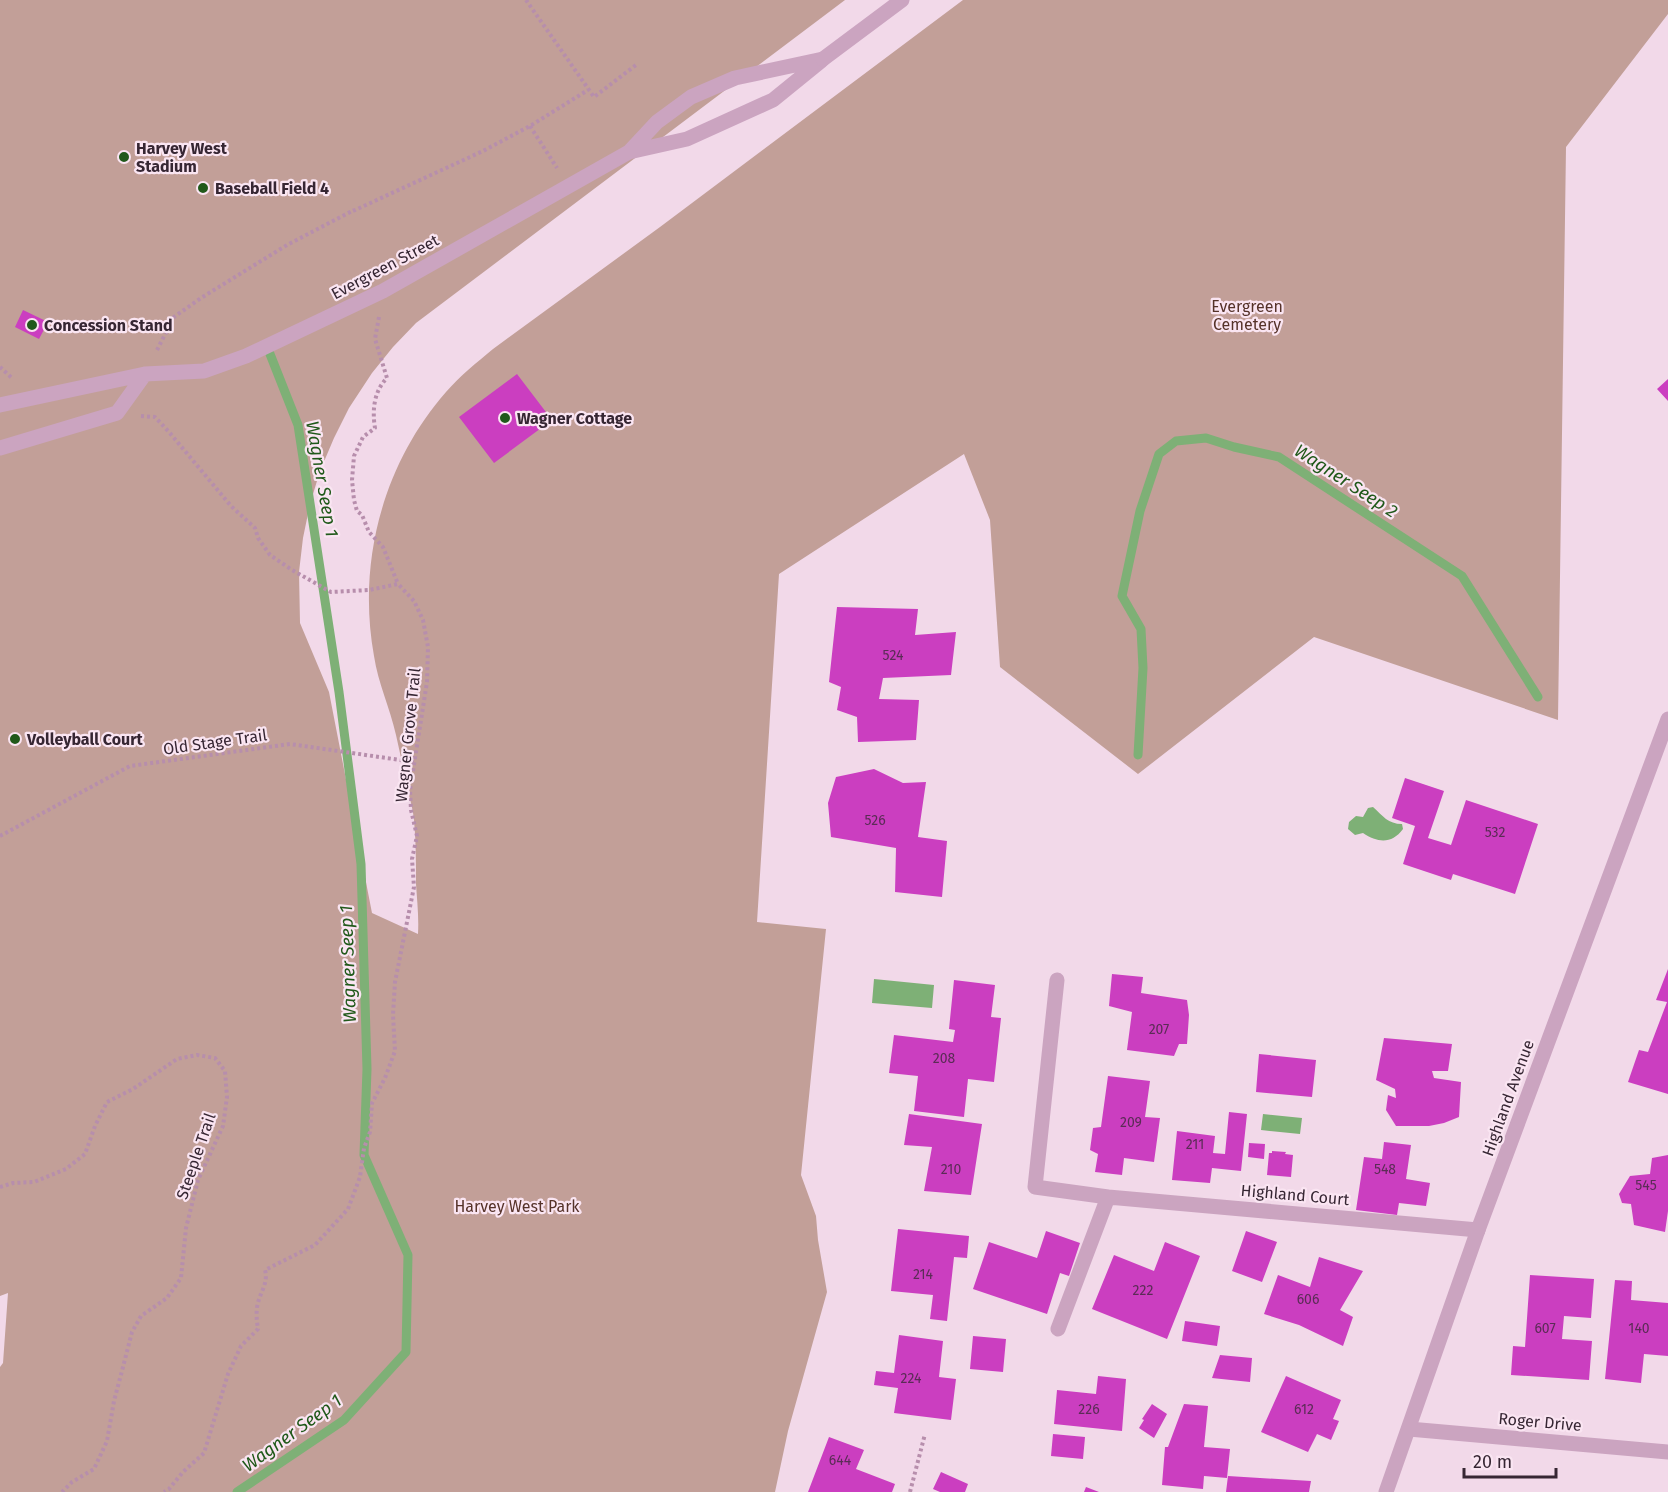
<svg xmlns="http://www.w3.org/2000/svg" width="1668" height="1492" font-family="'Fira Sans',sans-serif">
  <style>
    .green { fill: #c29f98 }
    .water { fill: #7eb076 }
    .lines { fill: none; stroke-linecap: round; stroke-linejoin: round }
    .stream { stroke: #7eb076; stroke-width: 9 }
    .building { fill: #cb3ec0 }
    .path { stroke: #b78eac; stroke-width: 4; stroke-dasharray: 3 3; stroke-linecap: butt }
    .service { stroke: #cba4c0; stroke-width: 15 }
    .minor { stroke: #cba4c0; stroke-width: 15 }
    .tertiary { stroke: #cba4c0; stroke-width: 15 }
    .poi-dot { fill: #20591a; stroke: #fae5f2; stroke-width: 2 }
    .labels { text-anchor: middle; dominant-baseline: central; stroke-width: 4.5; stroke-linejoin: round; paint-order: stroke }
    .number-label { font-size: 14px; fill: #5b2c56 }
    .poi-label { font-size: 16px; font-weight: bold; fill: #362633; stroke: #fae5f2; text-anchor: start }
    .street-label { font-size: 16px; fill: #362633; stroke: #fae5f2 }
    .park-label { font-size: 16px; fill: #553229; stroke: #fae5f2 }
    .water-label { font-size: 18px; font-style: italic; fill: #20591a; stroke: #fae5f2 }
  </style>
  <rect width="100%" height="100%" fill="#f2d9e9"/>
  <!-- green -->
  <path class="green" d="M0,0H845L416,323L393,347L372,373L349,408L334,438L320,471L310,504L303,538L299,572L300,623L329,692L372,913L418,934C419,917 417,900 416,884C416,862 416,841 414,820C413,809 410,799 407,788C404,771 400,753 396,735C390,708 378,683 374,656C357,562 383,464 446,392C460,376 476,363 493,349L660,227L963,0H1668V14L1566,147L1558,720L1314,637L1138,774L1000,667L990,520L964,454L779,574L757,922L826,929L801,1175L816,1216L818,1240L827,1292L788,1431L775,1492H0V1367L3,1363L8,1293L0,1296Z"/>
  <!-- water -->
  <path class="water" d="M1373,807C1383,816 1388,824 1402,824L1403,829C1392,844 1378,843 1363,833L1355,835L1348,829L1349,822L1356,816L1363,817L1368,808Z
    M874,979L934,985L932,1008L872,1003Z
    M1263,1114L1302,1118L1300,1134L1261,1130Z"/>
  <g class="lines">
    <!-- stream -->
    <path class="stream" d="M1138,755L1143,668L1141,629L1122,596L1140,511L1159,454L1176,441L1206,438L1234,447L1279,457L1462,576L1538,697
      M237,1492L344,1420L406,1352L408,1255L364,1155L367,1069L361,864L339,692L298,425L270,354"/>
  </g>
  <!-- building -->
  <path class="building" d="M23,310L48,322L39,339L15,327Z
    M517,374L552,420L494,463L459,417Z
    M1668,379V401L1657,389Z
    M837,607L918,609L915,635L956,632L951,675L883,678L879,699L919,700L916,740L858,742L857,717L837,710L841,687L829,682Z
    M874,769L903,783L926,782L918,837L947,841L942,897L895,892L896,848L831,837L828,803L836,777Z
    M1405,778L1444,791L1428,838L1451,845L1466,800L1538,824L1515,894L1453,874L1451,880L1403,864L1415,826L1392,818Z
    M1668,969V1094L1628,1082L1639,1050L1648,1052L1667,1002L1656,1000Z
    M1112,974L1143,977L1141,993L1187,1000L1189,1015L1187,1044H1179L1174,1056L1127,1050L1132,1012L1109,1006Z
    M954,980L995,985L991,1017L1001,1018L994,1082L968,1079L964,1117L914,1111L918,1076L889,1073L894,1035L953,1042L955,1030L949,1029Z
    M1384,1038L1452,1044L1448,1071H1432L1434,1078L1461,1082L1459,1117L1444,1123L1429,1126H1396L1386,1110L1388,1095L1396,1098L1395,1089L1376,1080Z
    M1259,1054L1316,1060L1312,1097L1256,1092Z
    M1108,1076L1150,1081L1145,1117L1160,1118L1154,1162L1124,1158L1122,1175L1095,1172L1098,1154L1090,1150L1093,1128L1101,1127Z
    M1229,1112L1247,1114L1241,1171L1212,1168L1210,1183L1172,1180L1177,1131L1215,1136L1213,1153L1225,1154Z
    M909,1114L982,1124L971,1195L924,1191L932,1147L904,1145Z
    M1384,1142L1411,1145L1406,1179L1430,1183L1426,1206L1399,1203L1397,1215L1356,1210L1364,1157L1382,1159Z
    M1249,1143L1265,1144L1264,1159L1248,1157Z
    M1272,1151L1286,1152L1285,1154L1293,1155L1291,1177L1267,1175L1269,1153H1272Z
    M1668,1155V1211L1665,1232L1634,1225L1631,1204L1622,1203L1619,1194L1630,1176L1650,1174L1652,1158Z
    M898,1229L969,1236L967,1258L954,1257L947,1321L930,1319L933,1295L891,1291Z
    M1046,1231L1080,1243L1069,1276L1060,1273L1047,1314L973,1289L989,1242L1037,1258Z
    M1246,1231L1277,1242L1262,1282L1232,1271Z
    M1165,1242L1200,1256L1167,1339L1092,1309L1114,1255L1154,1271Z
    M1319,1257L1363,1271L1340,1310L1353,1317L1343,1346L1299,1325L1264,1314L1278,1275L1310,1287Z
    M1530,1275L1594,1279L1591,1318L1564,1316L1562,1339L1592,1341L1589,1380L1511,1375L1513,1346L1525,1347Z
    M1615,1280L1632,1281L1631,1300L1668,1303V1356L1644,1354L1641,1383L1605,1379Z
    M1185,1321L1220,1326L1217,1346L1182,1341Z
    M899,1335L943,1341L939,1377L956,1379L951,1420L894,1413L898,1388L874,1385L876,1371L894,1373Z
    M973,1336L1006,1339L1003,1372L970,1369Z
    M1220,1355L1252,1358L1250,1382L1212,1378Z
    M1098,1376L1126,1379L1122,1431L1054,1424L1057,1390L1096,1394Z
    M1286,1376L1341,1400L1333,1419L1339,1421L1331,1440L1317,1434L1308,1452L1261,1432Z
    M1152,1404L1167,1414L1154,1438L1139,1428L1144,1420L1142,1419Z
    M1184,1404L1208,1406L1204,1447L1230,1449L1227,1478L1204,1476L1203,1489L1162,1485L1165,1447H1168Z
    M1053,1434L1085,1437L1083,1459L1051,1456Z
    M829,1437L864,1450L856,1469L895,1484L892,1492H808Z
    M941,1472L968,1484L965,1492H940L933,1489Z
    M1228,1476L1311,1481L1309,1492H1226Z
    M1086,1487L1099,1492H1084Z"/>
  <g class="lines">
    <!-- path -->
    <path class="path" d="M526,0L594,97L636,65
      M530,126L557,168
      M353,211L483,151L530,126L588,90
      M379,317L375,339L387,378C374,391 372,410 375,428L363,437L354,456L352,480L354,500L357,511L362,515L369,532L383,547L398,584
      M157,350L174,317L201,298L287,245L354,210
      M0,367L13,379
      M141,416L155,417L169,432L231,506L255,528L258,538L270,555L292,570L331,592L369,590L398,584L414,601L423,620L428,647L427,682L410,790L411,810L417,836L412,859L414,887L395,982L393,1015L395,1051L385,1078L372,1103L370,1132L364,1148L360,1177L348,1209L315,1245L265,1270C269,1284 258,1295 257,1308C256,1315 257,1322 258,1329L241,1346L228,1374L204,1453L183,1472L169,1489L164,1492
      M0,836L130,766L290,744L414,762
      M0,1187L13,1183L34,1182L66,1169L85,1154L95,1126L107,1102L133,1089L177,1059L197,1055L215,1058L225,1071L227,1097L223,1126L198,1180L186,1228L181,1278L167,1298L141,1316L132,1332L123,1367L114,1401L107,1441L94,1469L72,1482L62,1492
      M910,1492L925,1434"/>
    <!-- service -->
    <path class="service" d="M629,152L687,139L773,100L821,61
      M0,405L145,374L204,371L246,356L383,291L629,152L657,122L691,97L735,78L823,59
      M0,448L117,413L145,374"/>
    <!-- minor -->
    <path class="minor" d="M823,59L902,0
      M1057,980L1035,1187L1108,1197L1058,1329
      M1108,1197L1478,1230
      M1409,1429L1668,1452"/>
    <!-- tertiary -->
    <path class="tertiary" d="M1386,1492L1478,1230L1668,719"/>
  </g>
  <!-- markers -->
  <g class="poi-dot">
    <circle cx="124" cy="157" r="6"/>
    <circle cx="203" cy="188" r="6"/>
    <circle cx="32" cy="325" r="6"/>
    <circle cx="505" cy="418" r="6"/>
    <circle cx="15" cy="739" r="6"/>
  </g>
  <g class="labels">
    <!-- number labels -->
    <g class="number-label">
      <text x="893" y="655">524</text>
      <text x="875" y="820">526</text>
      <text x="1495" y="832">532</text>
      <text x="1159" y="1029">207</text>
      <text x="944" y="1058">208</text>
      <text x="1131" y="1122">209</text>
      <text x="1195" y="1144">211</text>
      <text x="951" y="1169">210</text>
      <text x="1385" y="1169">548</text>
      <text x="1646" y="1185">545</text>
      <text x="923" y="1274">214</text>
      <text x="1143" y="1290">222</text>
      <text x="1308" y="1299">606</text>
      <text x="1545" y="1328">607</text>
      <text x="1639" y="1328">140</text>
      <text x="911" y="1378">224</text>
      <text x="1089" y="1409">226</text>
      <text x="1304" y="1409">612</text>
      <text x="840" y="1460">644</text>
    </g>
    <!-- poi labels -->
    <g class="poi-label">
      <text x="136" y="148">Harvey West<tspan x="136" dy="18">Stadium</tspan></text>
      <text x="215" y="188">Baseball Field 4</text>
      <text x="44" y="325">Concession Stand</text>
      <text x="517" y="418">Wagner Cottage</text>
      <text x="27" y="739">Volleyball Court</text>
    </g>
    <!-- street labels -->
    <g class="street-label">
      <text transform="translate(385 267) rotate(-28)">Evergreen Street</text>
      <text transform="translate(408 735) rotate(-84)">Wagner Grove Trail</text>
      <text transform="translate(215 742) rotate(-8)">Old Stage Trail</text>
      <text transform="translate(1508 1098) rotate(-70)">Highland Avenue</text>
      <text transform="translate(196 1156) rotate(-71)">Steeple Trail</text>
      <text transform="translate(1295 1195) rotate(5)">Highland Court</text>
      <text transform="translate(1540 1422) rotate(5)">Roger Drive</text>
    </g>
    <!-- park labels -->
    <g class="park-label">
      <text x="1247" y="306">Evergreen<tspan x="1247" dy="18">Cemetery</tspan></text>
      <text x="517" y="1206">Harvey West Park</text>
    </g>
    <!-- water labels -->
    <g class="water-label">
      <text transform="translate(322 479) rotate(80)">Wagner Seep 1</text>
      <text transform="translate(1346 481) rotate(33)">Wagner Seep 2</text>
      <text transform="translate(348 964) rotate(-92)">Wagner Seep 1</text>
      <text transform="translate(292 1433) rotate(-36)">Wagner Seep 1</text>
    </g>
  </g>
  <!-- scale -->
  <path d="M1464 1468v9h92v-9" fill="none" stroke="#362633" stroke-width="3"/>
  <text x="1473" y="1468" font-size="18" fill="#362633" stroke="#fae5f2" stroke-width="4.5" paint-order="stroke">20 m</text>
</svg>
